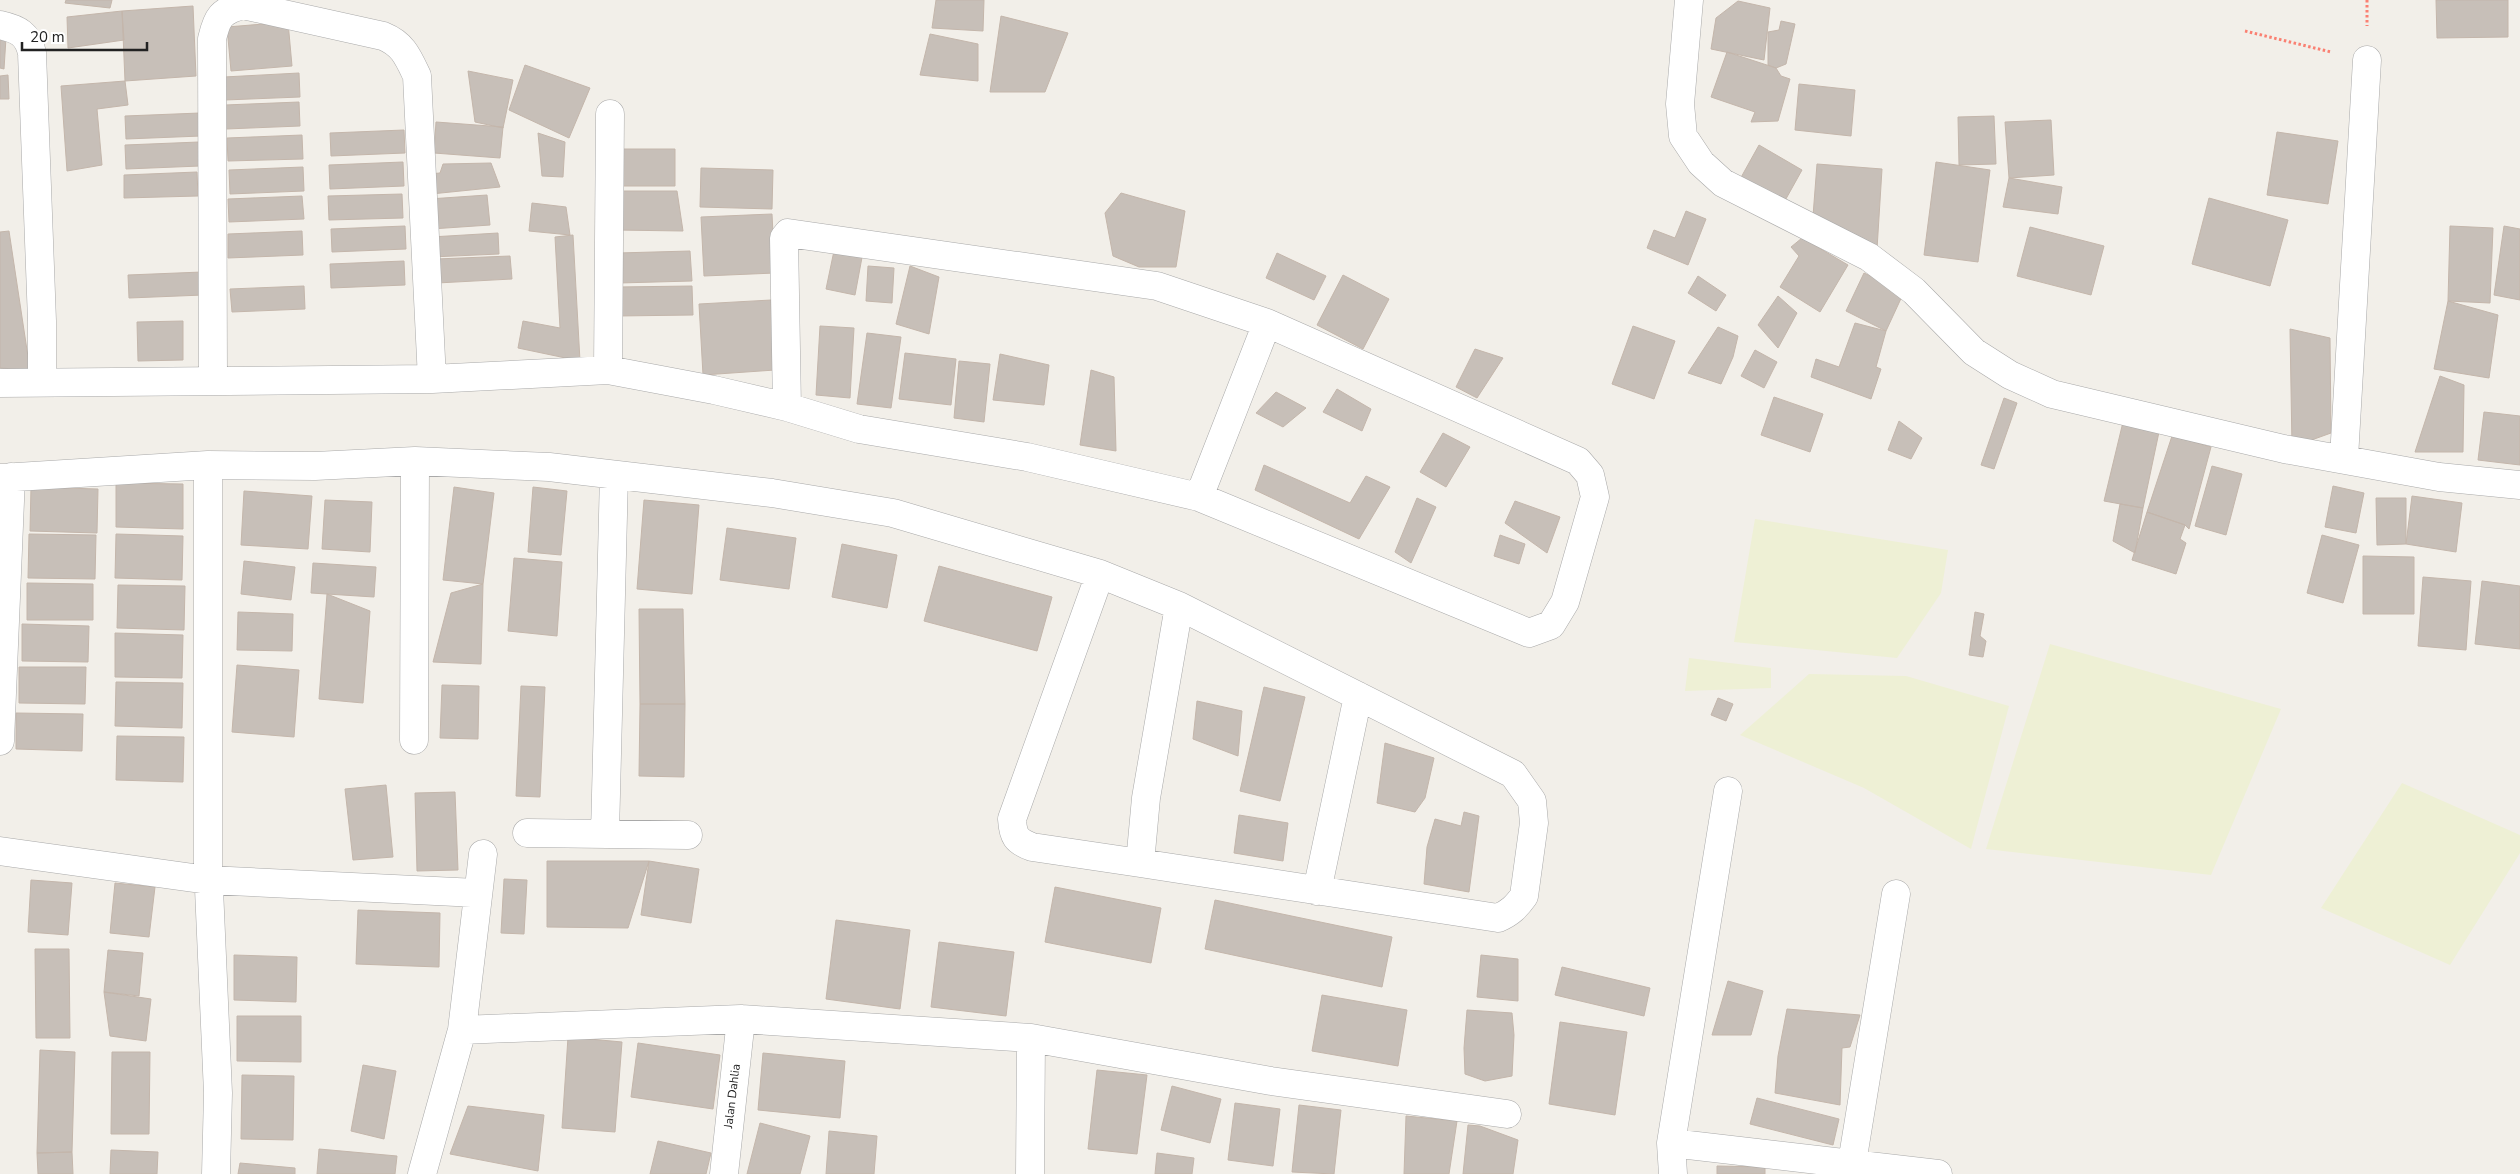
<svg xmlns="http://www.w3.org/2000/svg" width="2520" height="1174" font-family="'Nunito Sans',sans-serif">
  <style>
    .farmland { fill: #eef0d5 }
    .building { fill: #c7bfb8; stroke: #c4b6ab }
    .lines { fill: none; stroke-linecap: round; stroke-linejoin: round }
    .minor-casing { stroke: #a9a9a9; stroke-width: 29 }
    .path { stroke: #fa8072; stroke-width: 3; stroke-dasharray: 2.5 2.5; stroke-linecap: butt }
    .minor { stroke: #fff; stroke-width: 28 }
    .labels { text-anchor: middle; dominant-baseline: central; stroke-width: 4; stroke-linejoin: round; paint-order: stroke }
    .street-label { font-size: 12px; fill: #222; stroke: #fff }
  </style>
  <rect width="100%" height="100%" fill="#f2efe9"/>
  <!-- farmland -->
  <path class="farmland" d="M1755,519L1948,550L1941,593L1897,658L1734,642Z
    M2050,644L2281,709L2211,875L1986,849Z
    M1689,658L1771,668V688L1685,691Z
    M1809,674L1906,676L2009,706L1971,849L1864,788L1740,735Z
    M2402,783L2520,835V853L2450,965L2321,908Z"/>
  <!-- building -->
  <path class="building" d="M66,0H112L110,8L65,3Z
    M936,0H984L983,31L932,28Z
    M2436,0H2508V37L2437,38Z
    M1738,1L1770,8L1764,60L1711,49L1716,18Z
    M193,6L196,76L125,81L122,11Z
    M122,11L124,40L68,48L67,17Z
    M1001,16L1068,33L1045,92H990Z
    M1781,21L1795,24L1786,64L1776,68L1768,65V32L1779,30Z
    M288,22L292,66L231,71L227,27Z
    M930,34L978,44V81L920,75Z
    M0,38H6L4,69L0,68Z
    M1727,52L1776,68L1781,76L1790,79L1778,121L1751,122L1755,112L1711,97Z
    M525,65L590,88L569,138L509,110Z
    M468,71L513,80L503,128L475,122Z
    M299,73L300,97L225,100L224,77Z
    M8,75L9,99H0V76Z
    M125,81L128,105L97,109L102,165L67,171L61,86Z
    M1799,84L1855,90L1851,136L1795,130Z
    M299,102L300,126L226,129L225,105Z
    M200,113L201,136L126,139L125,116Z
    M1994,116L1996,164L1959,165L1958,117Z
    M2051,120L2054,175L2009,178L2005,122Z
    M436,122L503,127L500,158L434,153Z
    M404,130L405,153L331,156L330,133Z
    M2277,132L2338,141L2328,204L2267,195Z
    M538,133L565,142L563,177L542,176Z
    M302,135L303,159L228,161L227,138Z
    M199,142L200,166L126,169L125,145Z
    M1759,145L1802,170L1782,206L1739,181Z
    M617,149H675V186H617Z
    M403,162L404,186L330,189L329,165Z
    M1936,162L1990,170L1978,262L1924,255Z
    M491,163L500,187L431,194L429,174L440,173L443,164Z
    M1817,164L1882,169L1877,249L1813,216Z
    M303,167L304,191L230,194L229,170Z
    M701,168L773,170L772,209L700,207Z
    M197,172L198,196L124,198V175Z
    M2009,178L2062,187L2058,214L2003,207Z
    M617,191H677L683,231L616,230Z
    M1121,193L1185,211L1176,267H1139L1113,256L1105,213Z
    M402,194L403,218L329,220L328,196Z
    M487,195L490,225L431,229L429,199Z
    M302,196L304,219L229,222L228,199Z
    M2209,198L2288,220L2270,286L2192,264Z
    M532,203L566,207L570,235L529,231Z
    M1686,211L1706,219L1688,265L1647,248L1654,230L1675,238Z
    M772,214L775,273L704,276L701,217Z
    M405,226L406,249L332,252L331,229Z
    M2450,226L2493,228L2490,303L2448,301Z
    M2504,226L2520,229V300L2494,295Z
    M2030,227L2104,246L2091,295L2017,276Z
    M9,231L30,370L0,368V232Z
    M302,231L303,255L228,258V234Z
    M498,233L499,254L431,257V237Z
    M573,235L580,361L518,348L523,321L560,328L555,237Z
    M1802,238L1848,265L1820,312L1780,287L1799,256L1791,247Z
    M835,246L863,252L855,295L826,289Z
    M690,251L692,281L619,283L618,253Z
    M1277,253L1326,276L1314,300L1266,278Z
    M510,256L512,279L437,283L436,259Z
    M404,261L405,285L331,288L330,264Z
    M868,266L894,268L892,303L866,301Z
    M910,266L939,277L929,334L896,324Z
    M202,272L203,295L129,298L128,275Z
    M1864,273L1904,292L1886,331L1846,311Z
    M1343,275L1389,299L1363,349L1317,325Z
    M1698,276L1726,295L1716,311L1688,293Z
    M304,286L305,309L232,312L230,289Z
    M692,286L693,315L617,316V287Z
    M1778,296L1797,313L1778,348L1758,325Z
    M771,300L775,370L703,375L699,304Z
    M2448,301L2498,315L2489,378L2434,369Z
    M183,321V360L138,361L137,322Z
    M1855,323L1886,331L1876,367L1881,369L1871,399L1811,377L1816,359L1839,367Z
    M820,326L854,328L850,398L816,395Z
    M1633,326L1675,341L1654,399L1612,384Z
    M1718,327L1738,336L1733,357L1721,384L1688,373Z
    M2290,329L2330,338L2331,433L2292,447Z
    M867,333L901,337L891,408L857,404Z
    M1475,349L1503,358L1477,398L1456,387Z
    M1755,350L1777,362L1764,388L1741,376Z
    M905,353L956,359L951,405L899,399Z
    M1000,354L1049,365L1044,405L993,400Z
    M959,361L990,364L984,422L954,418Z
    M1091,370L1114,377L1116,451L1080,445Z
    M2440,376L2464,385L2463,452H2415Z
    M1337,389L1371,409L1362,431L1323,412Z
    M1276,392L1306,408L1283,427L1256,413Z
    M1774,397L1823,414L1810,452L1761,435Z
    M2004,398L2017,403L1994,469L1981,465Z
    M2484,412L2520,416V465L2478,460Z
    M1899,421L1922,438L1911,459L1888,450Z
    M2123,422L2159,432L2143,508L2104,501Z
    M1443,433L1470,447L1446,487L1420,472Z
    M2172,436L2211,447L2189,529L2185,525L2147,512Z
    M1264,465L1350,503L1366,476L1390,487L1359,539L1255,490Z
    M2212,466L2242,474L2226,535L2195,526Z
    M116,483L183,484V529L116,527Z
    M2333,486L2364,493L2356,533L2325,527Z
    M31,487L98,489L97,533L30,531Z
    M454,487L494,493L483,584L443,580Z
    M533,487L567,491L561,555L528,552Z
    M244,491L312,496L308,549L241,545Z
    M2412,496L2462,503L2456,552L2406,544Z
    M1417,498L1436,507L1411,563L1395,552Z
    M2376,498H2406V544L2377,545Z
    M325,500L372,502L370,552L322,549Z
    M644,500L699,505L692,594L637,589Z
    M1515,501L1560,517L1547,553L1505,523Z
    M2120,504L2143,508L2135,553L2113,541Z
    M2147,512L2185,525L2180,539L2186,543L2176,574L2132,560Z
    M727,528L796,538L789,589L720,580Z
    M29,534L96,535L95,579L28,578Z
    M116,534L183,536L182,580L115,578Z
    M1500,535L1525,544L1519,564L1494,556Z
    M2322,535L2359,545L2343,603L2307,593Z
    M842,544L897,555L887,608L832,597Z
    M2363,556L2414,557V614H2363Z
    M514,558L562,562L557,636L508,631Z
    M244,561L295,567L291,600L241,594Z
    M313,563L376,567L374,597L311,593Z
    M939,566L1052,597L1037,651L924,621Z
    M2423,577L2471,581L2466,650L2418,646Z
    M2482,581L2520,586V649L2475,644Z
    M27,583L93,584V620H27Z
    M483,584L481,664L433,662L451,593Z
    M118,585L185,586L184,630L117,628Z
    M327,594L370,611L363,703L319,699Z
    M639,609H683L685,704H640Z
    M238,612L293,614L292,651L237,650Z
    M1975,612L1984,614L1980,636L1986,641L1983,657L1969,655Z
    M22,624L89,626L88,662L22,661Z
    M115,633L183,635L182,678L115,677Z
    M237,665L299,670L294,737L232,732Z
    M19,667H86L85,704L19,703Z
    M116,682L183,683L182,728L115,726Z
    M442,685L479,686L478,739L440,738Z
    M521,686L545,687L540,797L516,796Z
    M1264,687L1305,697L1280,801L1240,791Z
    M1718,698L1733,704L1726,721L1711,715Z
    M1197,701L1242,711L1238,756L1193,739Z
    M640,704H685L684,777L639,776Z
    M16,713L83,714L82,751L16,749Z
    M117,736L184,737L183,782L116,780Z
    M1385,743L1434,758L1425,798L1415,812L1377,803Z
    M386,785L393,857L353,860L345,789Z
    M455,792L458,870L417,871L415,793Z
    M1464,812L1479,816L1469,892L1424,884L1427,847L1435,819L1461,826Z
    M1239,815L1288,823L1283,861L1234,853Z
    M547,861H649L628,928L547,927Z
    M649,861L699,869L691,923L641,915Z
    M504,879L527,880L524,934L501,933Z
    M31,880L72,883L68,935L28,932Z
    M115,883L155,887L149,937L110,933Z
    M1055,887L1161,908L1151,963L1045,942Z
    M1215,900L1392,937L1382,987L1205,949Z
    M358,910L440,913L439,967L356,964Z
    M836,920L910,930L900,1009L826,999Z
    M939,942L1014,952L1006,1016L931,1007Z
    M35,949H69L70,1038H36Z
    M108,950L143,953L139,996L104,992Z
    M234,955L297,957L296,1002L234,1000Z
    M1481,955L1518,959V1001L1477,997Z
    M1562,967L1650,988L1644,1016L1555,995Z
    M1728,981L1763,991L1751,1035H1712Z
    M104,992L151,999L146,1041L110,1036Z
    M1322,995L1407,1010L1398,1066L1312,1051Z
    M1787,1009L1860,1015L1850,1047L1842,1048L1840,1105L1775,1093L1778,1056Z
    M1467,1010L1512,1013L1514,1035L1512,1076L1485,1081L1465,1074L1464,1048Z
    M237,1016H301V1062L237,1061Z
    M1560,1022L1627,1032L1615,1115L1549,1104Z
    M568,1037L622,1042L615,1132L562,1128Z
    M638,1043L720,1055L713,1109L631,1097Z
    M40,1050L75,1052L72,1152L37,1153Z
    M112,1052H150L149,1134H111Z
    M763,1053L845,1061L840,1118L758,1110Z
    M363,1065L396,1071L384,1139L351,1131Z
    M1097,1070L1147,1075L1137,1154L1088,1149Z
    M242,1075L294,1076L293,1140L241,1139Z
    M1172,1086L1221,1099L1210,1143L1161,1130Z
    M1757,1098L1839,1119L1833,1145L1750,1124Z
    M1235,1103L1280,1109L1273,1166L1228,1160Z
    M1299,1105L1341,1110L1334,1174L1292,1172Z
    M468,1106L544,1115L538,1171L450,1154Z
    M1406,1116L1457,1121L1449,1174H1404Z
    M760,1123L810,1136L800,1174H747Z
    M1468,1125L1480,1126L1518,1140L1513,1174H1463Z
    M829,1131L877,1136L874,1174H826Z
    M658,1141L711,1153L706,1174H650Z
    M319,1149L397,1156L395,1174H317Z
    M111,1150L158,1152L157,1174H110Z
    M72,1152L73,1174H38L37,1153Z
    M1157,1153L1194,1158L1192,1174H1155Z
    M240,1163L295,1168V1174H238Z
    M1717,1166L1765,1167V1174H1717Z"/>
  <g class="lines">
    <!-- minor casing -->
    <g class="minor-casing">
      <path id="minor" d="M1689,0L1680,104L1683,136L1701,163L1723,183L1869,257L1914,291L1974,352L2010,375L2052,394L2284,449L2439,477L2520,485
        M0,25C18,29 28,34 32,53L42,321V381
        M608,370L610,114
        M213,380L212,39C217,17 221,11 243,5L383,36C403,44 408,57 417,76L432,379
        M0,383L432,379L608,370L714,390L787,407L859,429L1027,457L1199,497L1529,633L1551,625L1565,602L1595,497L1590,475L1578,461L1267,323
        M787,407L784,238L788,233L1157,286L1267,323L1199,497
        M2344,458L2367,60
        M208,465V866L218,1093L216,1174
        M0,478L208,465L315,466L415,461L549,467L772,493L893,513L1100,574L1179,606L1513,774L1532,801L1534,823L1524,896C1516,907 1510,913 1498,918L1140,863L1146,798L1179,606
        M1100,574L1012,819C1013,836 1016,841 1032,847L1140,863
        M414,740L415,461
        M0,741L11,477
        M527,833L688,835
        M605,834L614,475
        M0,851L208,880L477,893
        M1317,891L1358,696
        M462,1030L741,1019L1031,1038L1271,1081L1507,1114
        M1671,1143L1938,1174
        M1852,1163L1896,894
        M422,1174L462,1030L483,854
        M724,1174L741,1019
        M1030,1174L1031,1038
        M1673,1174L1671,1143L1728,791"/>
    </g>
    <!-- path -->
    <path class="path" d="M2367,0V26
      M2245,31L2331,52"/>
    <!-- minor -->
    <use href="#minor" class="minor"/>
  </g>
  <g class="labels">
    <!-- street labels -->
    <g class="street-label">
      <text transform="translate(732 1096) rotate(-83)">Jalan Dahlia</text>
    </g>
  </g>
  <!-- scale -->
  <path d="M22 42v8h125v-8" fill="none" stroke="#222222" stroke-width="2.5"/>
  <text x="30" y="42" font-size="15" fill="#222222" stroke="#ffffff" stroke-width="4" paint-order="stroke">20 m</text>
</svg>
